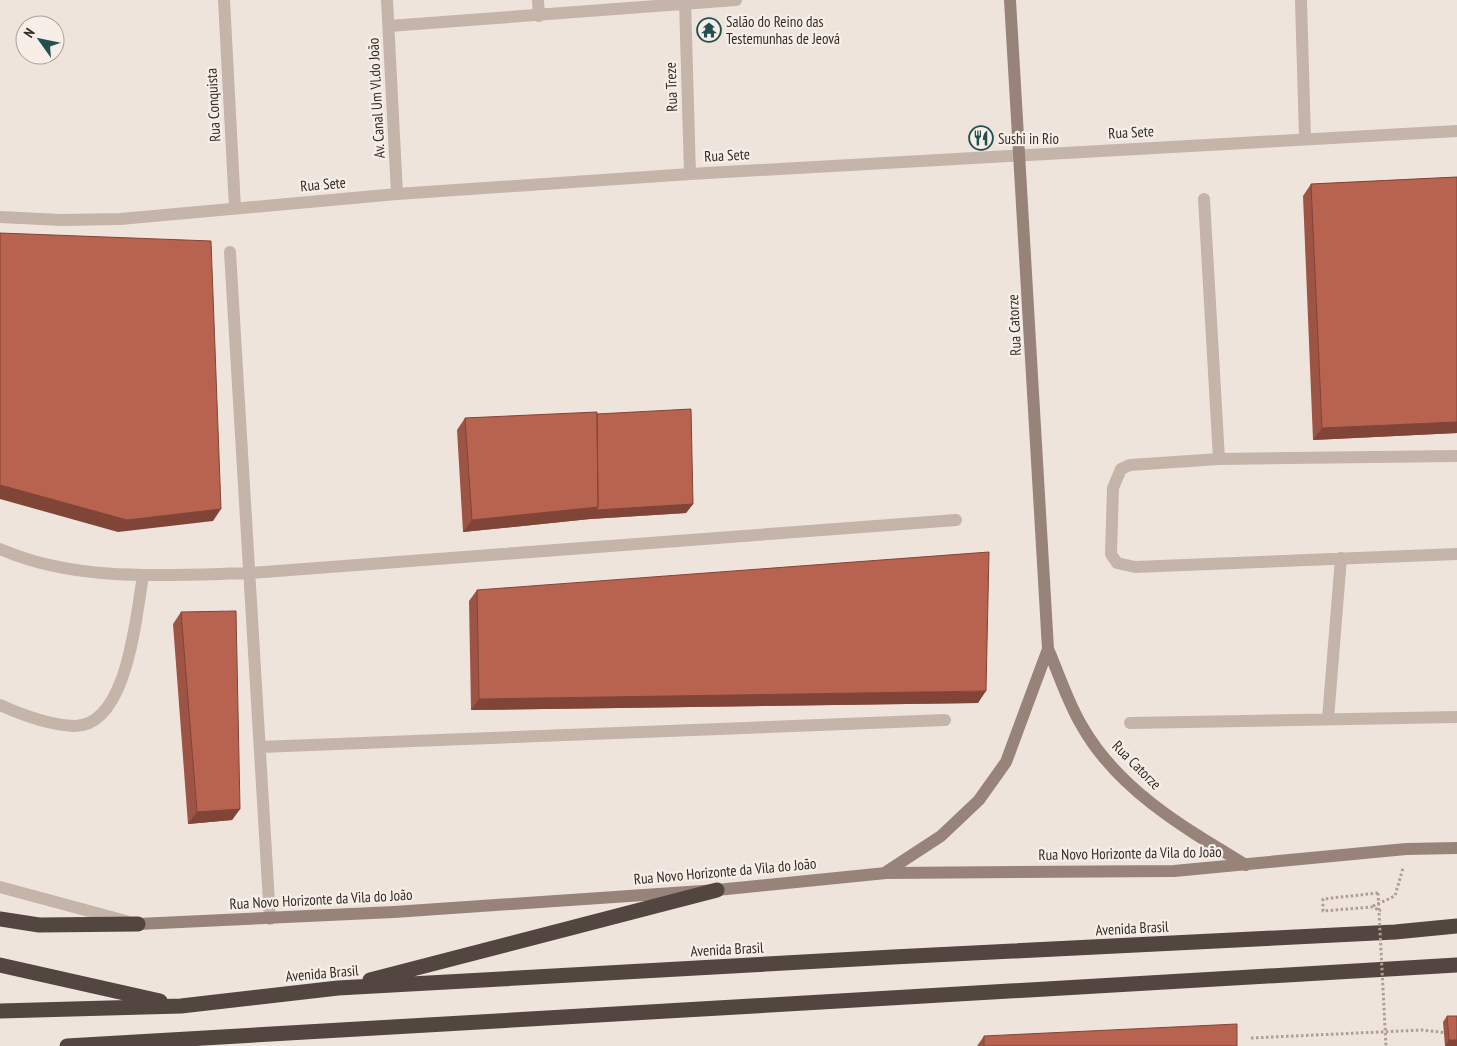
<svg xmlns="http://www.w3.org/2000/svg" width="1457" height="1046" font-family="'PT Sans Narrow',sans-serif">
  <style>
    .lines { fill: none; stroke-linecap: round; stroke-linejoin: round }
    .path { stroke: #b19e93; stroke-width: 3; stroke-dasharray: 2.5 2.5; stroke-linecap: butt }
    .lane { stroke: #c5b4a9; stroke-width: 12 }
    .street { stroke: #c5b4a9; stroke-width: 12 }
    .secondary { stroke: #98837b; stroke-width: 12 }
    .highway { stroke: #534540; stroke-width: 15 }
    .path-bridge { stroke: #b19e93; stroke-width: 3; stroke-dasharray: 2.5 2.5; stroke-linecap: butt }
    .wall { fill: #9e5445 }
    .shaded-wall { fill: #814538 }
    .building { fill: #b86250; stroke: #814538 }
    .labels { text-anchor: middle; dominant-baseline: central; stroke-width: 4.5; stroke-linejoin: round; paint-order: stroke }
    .poi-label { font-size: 15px; fill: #332b28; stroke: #f7efe7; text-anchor: start }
    .street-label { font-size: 15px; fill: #332b28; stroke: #f7efe7 }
  </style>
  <rect width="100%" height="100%" fill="#efe4dc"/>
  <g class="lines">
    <!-- path -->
    <path class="path" d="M1378,893L1323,899V911L1372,907L1381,911
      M1373,906L1395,896L1403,868
      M1251,1038L1422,1030L1448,1033"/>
    <!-- lane -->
    <path class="lane" d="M1204,199L1219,459
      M230,252L270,919
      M1457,456L1219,459L1130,465L1121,469L1113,488L1111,554L1117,563L1135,567L1457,554
      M0,549C77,583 168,575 250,573L956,520
      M0,705C22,715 48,725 74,726C128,727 136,614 143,576
      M1328,719L1341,558
      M1130,723L1457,717
      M260,747L945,720"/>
    <!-- street -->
    <path class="street" d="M224,0L235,208
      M387,0L397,194
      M538,0L539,16
      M685,0L690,174
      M1301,0L1305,138
      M389,26L736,0
      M0,217L61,220L120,219L397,194L690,174L1457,131
      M0,887L126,921"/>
    <!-- secondary -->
    <path class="secondary" d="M1010,0L1048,649C1059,674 1068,703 1082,726C1118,790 1186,829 1246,865
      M886,872L941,836L979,800L1006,762L1048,649
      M138,924L394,912L717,890L886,873L1174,871L1406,849L1457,848"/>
    <!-- highway -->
    <path class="highway" d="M0,919L39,925L138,924
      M0,965L160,1001
      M370,980L717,890
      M0,1011L181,1006L338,988L893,957L1395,932L1457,926
      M67,1046L1457,965"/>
    <!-- path-bridge -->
    <path class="path-bridge" d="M1378,893L1386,1046"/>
  </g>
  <!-- wall -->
  <path class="wall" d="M1457,177V433L1313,440L1303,196L1311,184Z
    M597,414L693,504L686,513L590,519L463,532L457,430L465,418Z
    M477,590L978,703L471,710L469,601Z
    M181,612L240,809L232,820L188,824L173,624Z
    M1447,1016L1457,1046H1445L1443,1022Z
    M984,1036L1237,1046H977Z"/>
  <!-- shaded-wall -->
  <path class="shaded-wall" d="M1457,422V433L1313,440L1322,428Z
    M0,485L221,509L213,521L118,532L0,499Z
    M693,504L686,513L590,519L463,532L472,520L598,507Z
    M986,691L978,703L471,710L479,699Z
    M240,809L232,820L188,824L197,812Z
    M1449,1040H1457V1046H1445Z"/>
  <!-- building -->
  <path class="building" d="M1457,177V422L1322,428L1311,184Z
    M0,233L211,241L221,509L127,520L0,485Z
    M691,409L693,504L596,510L598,507L597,414Z
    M597,412L598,507L472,520L465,418Z
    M989,552L986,691L479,699L477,590Z
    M236,611L240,809L197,812L181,612Z
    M1447,1016H1457V1040H1449Z
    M1237,1024V1046H984V1036Z"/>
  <!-- icons -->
  <defs>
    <g id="temple-ring" transform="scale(1.25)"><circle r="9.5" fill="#f7efe7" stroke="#225050" stroke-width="1.5"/><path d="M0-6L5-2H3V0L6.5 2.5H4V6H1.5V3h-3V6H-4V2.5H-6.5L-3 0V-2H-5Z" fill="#225050"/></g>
    <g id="restaurant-ring" transform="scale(1.25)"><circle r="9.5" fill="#f7efe7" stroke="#225050" stroke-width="1.5"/><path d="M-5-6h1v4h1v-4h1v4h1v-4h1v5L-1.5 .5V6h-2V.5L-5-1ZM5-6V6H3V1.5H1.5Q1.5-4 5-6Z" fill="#225050"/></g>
  </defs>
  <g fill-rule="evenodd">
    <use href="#temple-ring" x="709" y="30"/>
    <use href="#restaurant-ring" x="981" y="138"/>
  </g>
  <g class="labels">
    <!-- poi labels -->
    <g class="poi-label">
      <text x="726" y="21">Salão do Reino das<tspan x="726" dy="17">Testemunhas de Jeová</tspan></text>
      <text x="998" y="138">Sushi in Rio</text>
    </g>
    <!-- street labels -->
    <g class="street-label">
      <text transform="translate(671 87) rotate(-92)">Rua Treze</text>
      <text transform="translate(376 98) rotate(-93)">Av. Canal Um Vl.do João</text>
      <text transform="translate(213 105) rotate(-93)">Rua Conquista</text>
      <text transform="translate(1131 132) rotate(-3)">Rua Sete</text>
      <text transform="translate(727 155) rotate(-3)">Rua Sete</text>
      <text transform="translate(323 184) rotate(-5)">Rua Sete</text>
      <text transform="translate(1014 325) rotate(-93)">Rua Catorze</text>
      <text transform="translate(1137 765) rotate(45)">Rua Catorze</text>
      <text transform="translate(1130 853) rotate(-1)">Rua Novo Horizonte da Vila do João</text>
      <text transform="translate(725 871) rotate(-5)">Rua Novo Horizonte da Vila do João</text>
      <text transform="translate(321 899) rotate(-3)">Rua Novo Horizonte da Vila do João</text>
      <text transform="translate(1132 928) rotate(-3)">Avenida Brasil</text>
      <text transform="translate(727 949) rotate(-3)">Avenida Brasil</text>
      <text transform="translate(322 973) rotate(-5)">Avenida Brasil</text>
    </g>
  </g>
  <!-- north arrow -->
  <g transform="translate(40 40) rotate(303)"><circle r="24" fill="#f7efe7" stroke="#a9a19b"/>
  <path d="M0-4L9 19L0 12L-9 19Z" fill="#225050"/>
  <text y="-8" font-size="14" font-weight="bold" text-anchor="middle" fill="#332b28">N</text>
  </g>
</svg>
